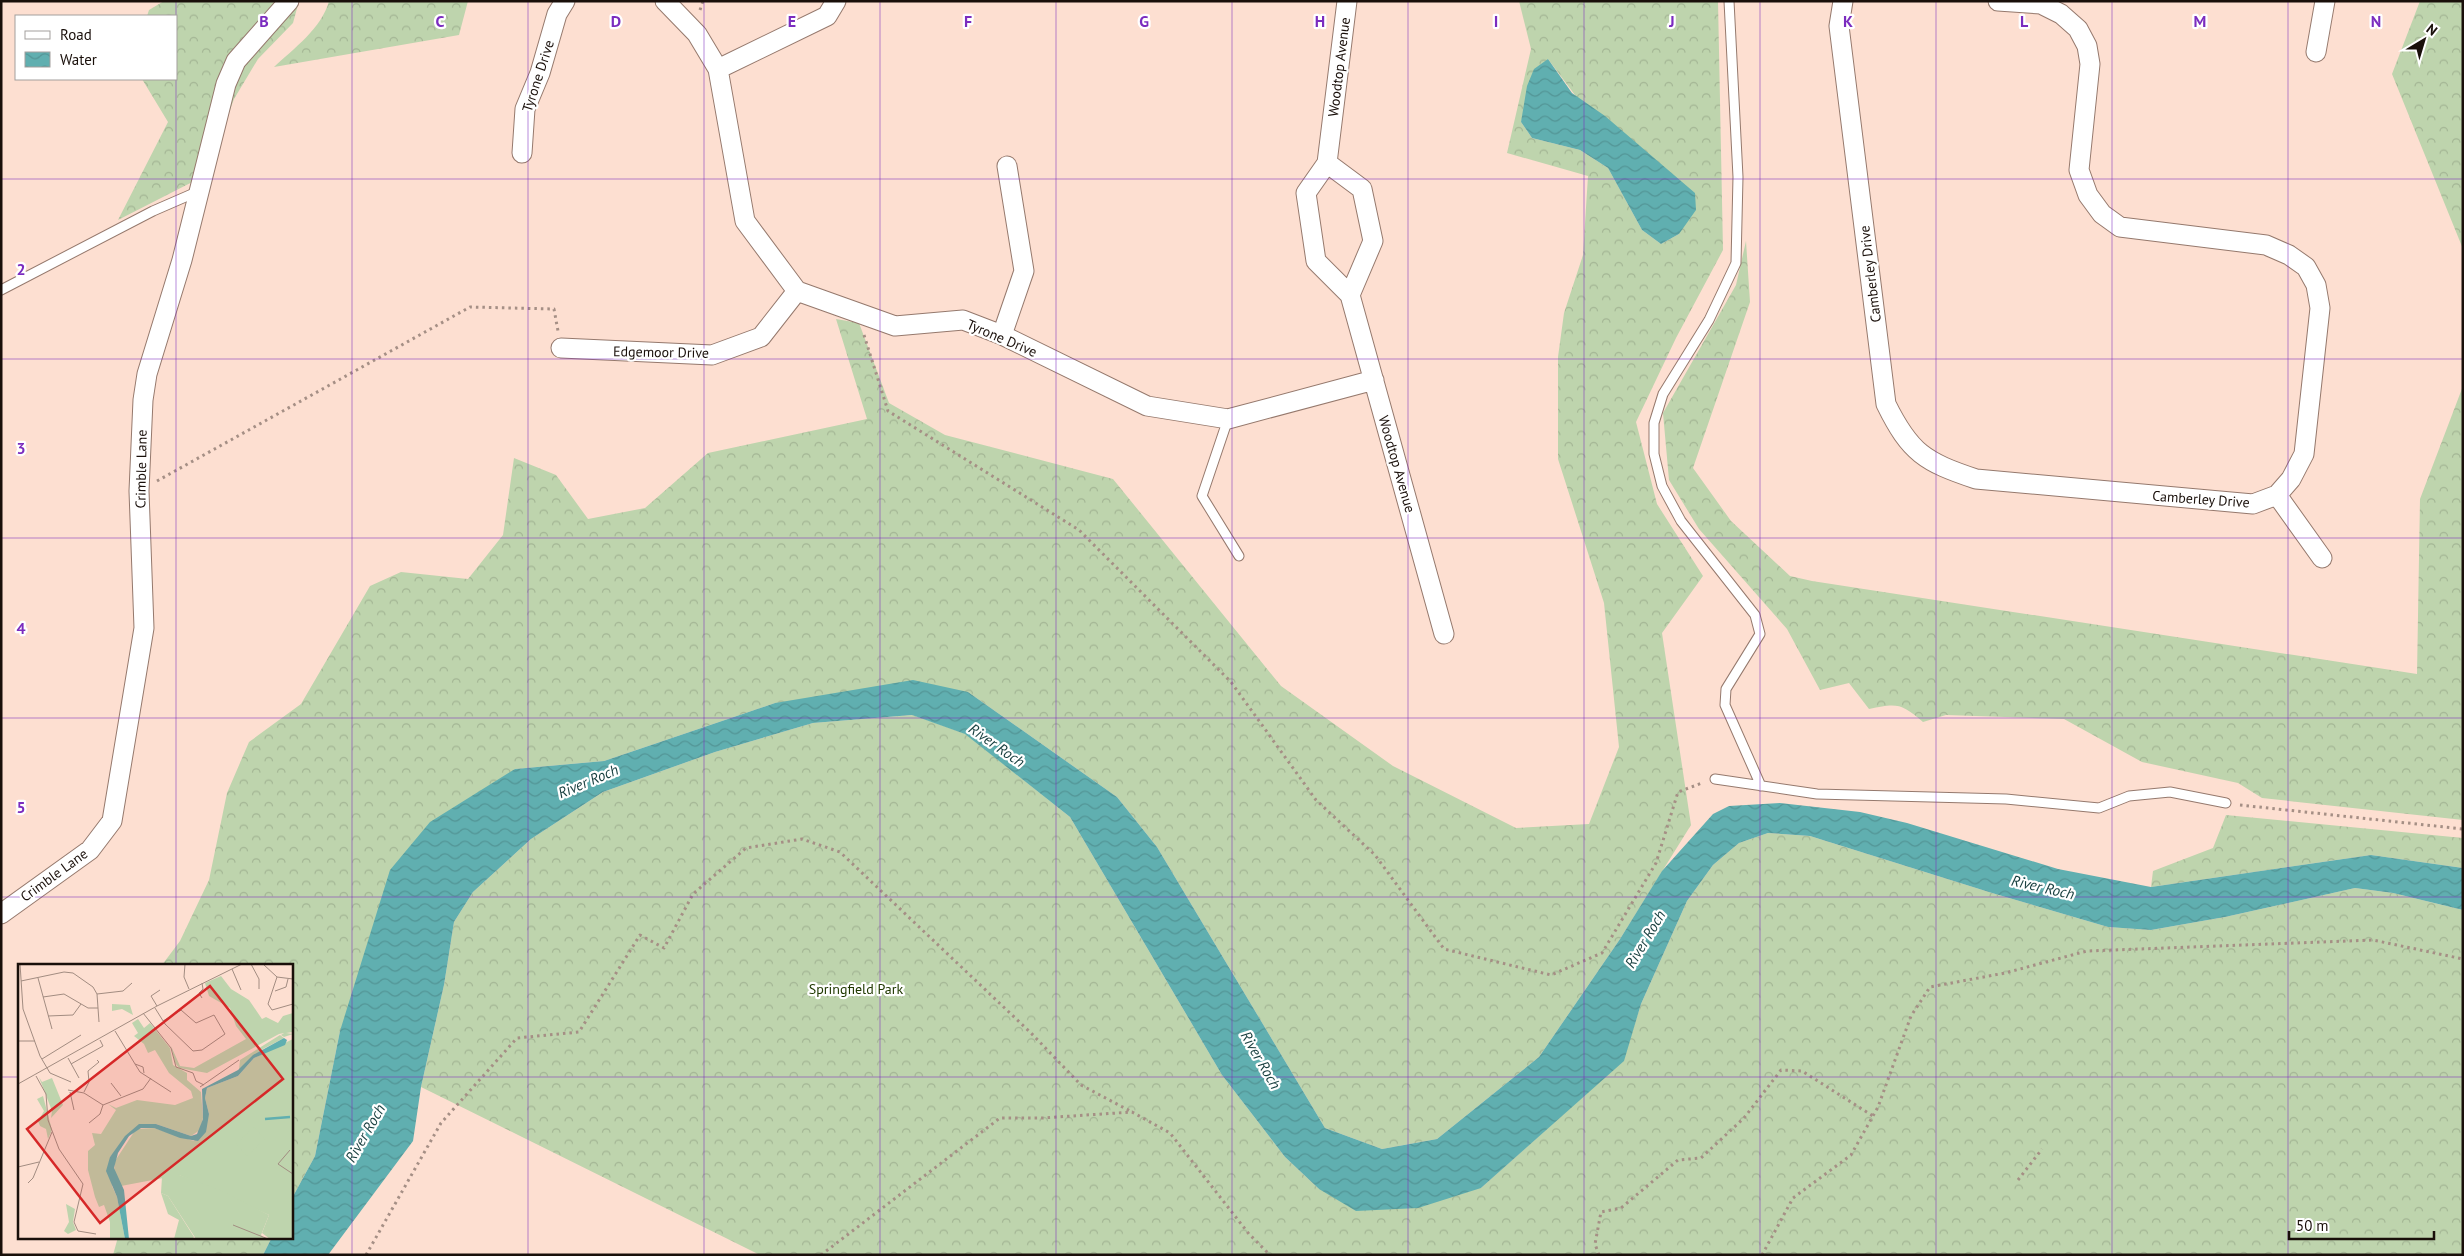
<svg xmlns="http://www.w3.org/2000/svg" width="2464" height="1256" font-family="'PT Sans',sans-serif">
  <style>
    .forest { fill: url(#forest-crowns); fill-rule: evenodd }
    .water { fill: url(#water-waves) }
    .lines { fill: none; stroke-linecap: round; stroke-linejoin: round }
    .service-casing { stroke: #95796d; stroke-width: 11 }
    .minor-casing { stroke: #95796d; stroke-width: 21 }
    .path { stroke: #a58f85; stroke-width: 3; stroke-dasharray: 2.5 4; stroke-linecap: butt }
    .service { stroke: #fff; stroke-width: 9 }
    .minor { stroke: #fff; stroke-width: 19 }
    .grid { fill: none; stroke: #7b2cbf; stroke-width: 1; stroke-opacity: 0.55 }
    .labels { text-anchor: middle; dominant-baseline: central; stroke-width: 4.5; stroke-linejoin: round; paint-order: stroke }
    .street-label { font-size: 14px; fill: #190f0a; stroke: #fff }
    .park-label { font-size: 14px; fill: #203900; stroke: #fff }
    .water-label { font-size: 15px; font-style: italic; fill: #173e3e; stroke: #fff }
    .inset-river { fill: none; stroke: #60afb0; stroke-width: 2.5 }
    .inset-road { fill: none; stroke: #a28c81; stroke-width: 1 }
    .view { fill: #d62828; fill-opacity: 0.15; stroke: #d62828; stroke-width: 2.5 }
    .inset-edge { fill: none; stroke: #190f0a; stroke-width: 2.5 }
    .grid-label { font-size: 16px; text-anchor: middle; font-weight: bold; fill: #7b2cbf; stroke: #fff; stroke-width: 4.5; stroke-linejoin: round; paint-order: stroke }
  </style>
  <defs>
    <pattern id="forest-crowns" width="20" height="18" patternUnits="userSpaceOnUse" patternTransform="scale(1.25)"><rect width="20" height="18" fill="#bed4ad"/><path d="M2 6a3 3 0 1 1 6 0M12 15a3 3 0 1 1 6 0" fill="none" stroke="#a3b594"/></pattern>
    <pattern id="water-waves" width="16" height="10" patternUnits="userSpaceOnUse" patternTransform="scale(1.25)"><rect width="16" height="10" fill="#60afb0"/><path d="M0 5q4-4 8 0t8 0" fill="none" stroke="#539596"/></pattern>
  </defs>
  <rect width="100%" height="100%" fill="#fddfd1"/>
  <!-- forest -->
  <path class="forest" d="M164,1H299L293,23L258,59L234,99L206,175L118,220L168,122L142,79H176V16H147L149,10Z
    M329,1H468L459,35L274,67C293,49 322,28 329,1Z
    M1519,1H1718L1723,250L1676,338L1636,422L1657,504L1703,576L1662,633L1691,825L1620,939L1539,1057L1437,1139L1382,1149L1325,1128L1157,847L1117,797L968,692L775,703L604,761L515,769L340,1031L315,1156L291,1200V965H162L180,941L209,880L227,793L249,742L301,704L370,586L401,572L468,579L503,535L514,458L556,475L588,519L645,508L708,453L867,419L836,319L859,323L889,403L945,435L1113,479L1281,686L1393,766L1516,828L1589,824L1619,747L1604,603L1558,459V357L1564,313L1583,255L1588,176L1507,153L1531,49ZM1548,59L1679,234L1661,244L1642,230L1608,168L1580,150L1532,138L1521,122Z
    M2420,1H2463V249L2392,74Z
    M1746,241L1750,302L1693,468L1731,521L1790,576L1812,581L2417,674L2420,499L2463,386V820L2262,798L2238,783L2142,762L2064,719L1946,715L1923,722C1901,703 1897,703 1869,709L1849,683L1820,690L1787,629L1699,529L1669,480L1663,413L1736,285Z
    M913,715L966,734L1070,817L1222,1075L1285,1157L1319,1189L1481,1188L1623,1061L1641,1004L1687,901L1713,865L1739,843L1768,833L1810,836L1992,893L2108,927L2151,930L2225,917L2355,888L2393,893L2463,910V1255H760L421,1087L444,985L454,922L473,892L531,839L603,792L715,752L813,723Z
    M2226,815L2463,838V868L2371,855L2151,887L2153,871L2213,848Z
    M118,1237H272L263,1255H113Z"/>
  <!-- water -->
  <path class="water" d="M1548,59L1572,93L1605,116L1695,193L1696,210L1679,234L1661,244L1642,230L1608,168L1580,150L1532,138L1521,122L1527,86L1534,69Z
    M913,680L968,692L1117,797L1157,847L1325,1128L1382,1149L1437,1139L1539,1057L1620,939L1662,871L1713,814L1729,806L1780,803L1860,812L1907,823L2058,869L2151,887L2371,855L2463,868V910L2393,893L2355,888L2225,917L2151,930L2108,927L1992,893L1810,836L1768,833L1739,843L1713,865L1687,901L1641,1004L1624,1061L1481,1188L1418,1208L1356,1211L1319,1189L1285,1157L1222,1075L1070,817L965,734L912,715L813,723L715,752L603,792L531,839L473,892L454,922L444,985L421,1087L413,1141L328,1255H263L272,1237H291V1200L315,1156L340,1031L390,870L430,822L515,769L604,761L775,703Z"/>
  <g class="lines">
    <!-- service casing -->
    <g class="service-casing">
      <path id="service" d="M1729,1L1738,177L1736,263L1709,320L1663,394L1654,423V454L1662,486L1681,521L1755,615L1760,634L1726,689L1725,705L1761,786
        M1,290L153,211L199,191
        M1228,419L1202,496L1239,556
        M1715,779L1817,794L2006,799L2099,808L2129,796L2170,792L2226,803"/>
    </g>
    <!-- minor casing -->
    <g class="minor-casing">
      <path id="minor" d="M665,1L697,34L718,69L745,221L797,291L895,326L963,320L1002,335L1147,406L1228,419L1374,380
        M1347,1L1327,163L1362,189L1373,241L1350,295
        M1843,1L1839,26L1886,404C1910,453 1925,462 1976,479L2253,504L2277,495L2291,479L2304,454L2320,308L2316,285L2306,267L2289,255L2266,245L2120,227L2102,214L2088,195L2079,170L2090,64L2087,46L2078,29L2061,14L2041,4L1998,1
        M2316,52L2325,1
        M718,69L827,16L836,1
        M522,153L525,109L540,73L557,14L565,1
        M1327,163L1306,193L1316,261L1350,295L1444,634
        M1002,335L1024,271L1007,166
        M561,348L712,355L761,337L797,291
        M2277,495L2322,558
        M1,914L90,850L112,821L144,628L139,491L143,400L147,374L182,260L226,84L236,61L289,1"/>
    </g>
    <!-- path -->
    <path class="path" d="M700,10L703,1
      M864,335L888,411L1079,530L1231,682L1316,800L1375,855L1444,949L1551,975L1602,953L1656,863L1678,792L1702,783
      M157,481L470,307L554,309L558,331
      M2240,805L2463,829
      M2018,1180L2042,1149
      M366,1255L441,1123L517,1038L579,1032L640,935L664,948L693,894L746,848L802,839L840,852L1031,1033L1081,1085L1132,1112
      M821,1255L1000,1118H1042L1132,1112L1170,1133L1249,1234L1270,1255
      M1599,1255L1595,1244L1601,1212L1621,1208L1678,1160L1701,1158L1744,1118L1781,1070L1802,1071L1873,1116
      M1762,1255L1793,1198L1851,1155L1878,1107L1911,1016L1930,987L2005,973L2087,951L2373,940L2463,959"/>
    <!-- service -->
    <use href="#service" class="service"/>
    <!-- minor -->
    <use href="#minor" class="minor"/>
  </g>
  <!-- grid -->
  <path class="grid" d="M176,1V16M352,1V1255M528,1V1255M704,1V1255M880,1V1255M1056,1V1255M1232,1V1255M1408,1V1255M1584,1V1255M1760,1V1255M1936,1V1255M2112,1V1255M2288,1V1255M176,79V965M1,179H2463M1,359H2463M1,538H2463M1,718H2463M1,897H2463M1,1077H19M291,1077H2463M176,1237V1255"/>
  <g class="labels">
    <!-- street labels -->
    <g class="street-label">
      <text transform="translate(1339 67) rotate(-83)">Woodtop Avenue</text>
      <text transform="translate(538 76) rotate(-72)">Tyrone Drive</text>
      <text transform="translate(1870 274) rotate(-97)">Camberley Drive</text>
      <text transform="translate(1002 338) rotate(23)">Tyrone Drive</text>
      <text transform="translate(661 352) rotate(1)">Edgemoor Drive</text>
      <text transform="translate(1397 464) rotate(74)">Woodtop Avenue</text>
      <text transform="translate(141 469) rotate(-89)">Crimble Lane</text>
      <text transform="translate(2201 499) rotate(4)">Camberley Drive</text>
      <text transform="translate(54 875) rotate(-36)">Crimble Lane</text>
    </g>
    <!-- park labels -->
    <g class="park-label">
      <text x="856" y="989">Springfield Park</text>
    </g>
    <!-- water labels -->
    <g class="water-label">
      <text transform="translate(997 745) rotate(35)">River Roch</text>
      <text transform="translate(588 781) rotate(-23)">River Roch</text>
      <text transform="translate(2043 887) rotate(13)">River Roch</text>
      <text transform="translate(1645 939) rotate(-59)">River Roch</text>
      <text transform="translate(1261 1060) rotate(60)">River Roch</text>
      <text transform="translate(365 1133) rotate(-60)">River Roch</text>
    </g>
  </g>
  <!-- overview -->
  <g transform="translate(18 964)">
    <rect width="275" height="275" fill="#fddfd1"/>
    <path d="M94,40L112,41L115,51L104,45L94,47Z" fill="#bed4ad"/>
    <path d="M203,12L213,25L231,36L244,55L248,53L260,59L265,52L275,49V68L268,69L275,70L266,73L263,71L266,69L261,70L189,109L161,104L157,99L153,82L162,102L176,104L228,75L218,62L212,44L191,32L187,19ZM120,55L126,64L132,59L152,84L155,101L169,109V116L183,128L185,154L182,166L173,172L138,160L121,161L92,193L94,222L99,233L107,275H92V258L86,241L81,243L77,233L70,206V187L77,181L74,169L83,170L98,146L90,140L98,144L119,136L157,141L175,134L173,127L151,109L137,86L130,89L126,80L116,72L120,69L114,59ZM262,71L266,74L245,85L221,106L222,96ZM275,75V275H252L244,269L251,251L161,211L103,222L96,208L97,197L118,165L136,164L176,177L191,150L187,134L189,124L220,112L236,94ZM21,113L24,118L34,114L45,141L33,154L34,147ZM25,132L34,166L30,175L28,165L22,162L20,157L26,147L19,135ZM143,229L150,232L176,273L174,275H156L161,256L150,250ZM48,240L57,245L55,258L58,266L50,270L46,267L51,258Z" fill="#bed4ad"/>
    <path d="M159,210L204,227L251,251L243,271L247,275H178L150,232L143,229L144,213Z" fill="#bed4ad"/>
    <path d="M236,163L247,175L229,192L218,180Z" fill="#bed4ad"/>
    <path d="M266,74L269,76L267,81L236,94L220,112L189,124L187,134L191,150L188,168L180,177L162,174L136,164H123L111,172L100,189L96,204L106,226L111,275H107L99,233L88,207L92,193L107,172L121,160H138L173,172L179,170L185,155L184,125L220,106L235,91Z" fill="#60afb0"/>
    <path class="inset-river" d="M247,155L272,153"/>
    <path class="inset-road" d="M2,0L5,45L22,92L32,109L53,118M167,0L166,13L171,25M233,0L241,15V25M245,0L259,13L275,15M214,5L223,26M259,13L250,40L254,46L275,40M20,14L34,65M3,17L46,8L55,9L75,23L79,30L81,58M184,19L185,25L181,29L184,34M257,27L268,23L270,15M79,30L105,27L114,19M25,33L46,30L70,44H80M139,42L133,32L142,26M137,44L147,60L175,87L184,86L207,70L196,51L178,59L163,46L145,57M125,49L153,84L158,103L175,109L178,117L186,121M30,52L55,51L63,40M97,67L117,100L125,103L126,109M0,77H17M50,94L61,114M24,95L63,71M53,100L85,82L82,76M117,100L122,108L153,128M18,112L28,130L30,156L41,185L65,220L56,258L60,267L78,270M93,119L103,132M0,120L139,42L224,0M182,123L221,96M50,126L66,129L85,141L125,125L133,114M52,128L56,146M66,128L71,118L70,107L81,98L79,96M71,159L82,150L85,141M272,186L260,200L275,210M0,203L21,198M10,219L15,214L34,168M215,261L250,275"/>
    <path class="view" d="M192,22L265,115L82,259L9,165Z"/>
    <rect width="275" height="275" class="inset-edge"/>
  </g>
  <g class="grid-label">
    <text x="264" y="27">B</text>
    <text x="440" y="27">C</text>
    <text x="616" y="27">D</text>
    <text x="792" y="27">E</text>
    <text x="968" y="27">F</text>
    <text x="1144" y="27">G</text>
    <text x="1320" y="27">H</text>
    <text x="1496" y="27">I</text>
    <text x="1672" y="27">J</text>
    <text x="1848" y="27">K</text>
    <text x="2024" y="27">L</text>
    <text x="2200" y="27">M</text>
    <text x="2376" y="27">N</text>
    <text x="21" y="275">2</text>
    <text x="21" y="454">3</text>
    <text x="21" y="634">4</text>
    <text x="21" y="813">5</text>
  </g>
  <!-- border -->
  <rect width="2464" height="1256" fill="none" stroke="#190f0a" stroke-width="5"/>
  <!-- legend -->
  <rect x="15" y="15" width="162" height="65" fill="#ffffff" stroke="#a39f9d"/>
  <rect x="25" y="31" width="25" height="8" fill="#ffffff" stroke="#a39f9d"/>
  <text x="60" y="40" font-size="15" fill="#190f0a">Road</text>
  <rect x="25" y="52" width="25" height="15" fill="url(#water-waves)" stroke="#a39f9d"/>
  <text x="60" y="65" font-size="15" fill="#190f0a">Water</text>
  <!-- north arrow -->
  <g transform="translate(2424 40) rotate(38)" stroke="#ffffff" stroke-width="4" paint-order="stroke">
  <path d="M0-4L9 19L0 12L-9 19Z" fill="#190f0a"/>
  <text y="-8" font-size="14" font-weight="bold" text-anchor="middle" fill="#190f0a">N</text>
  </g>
  <!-- scale -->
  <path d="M2289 1231v8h145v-8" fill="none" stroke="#190f0a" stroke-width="2.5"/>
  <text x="2296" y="1231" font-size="15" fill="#190f0a" stroke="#ffffff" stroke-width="4" paint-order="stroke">50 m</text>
</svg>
